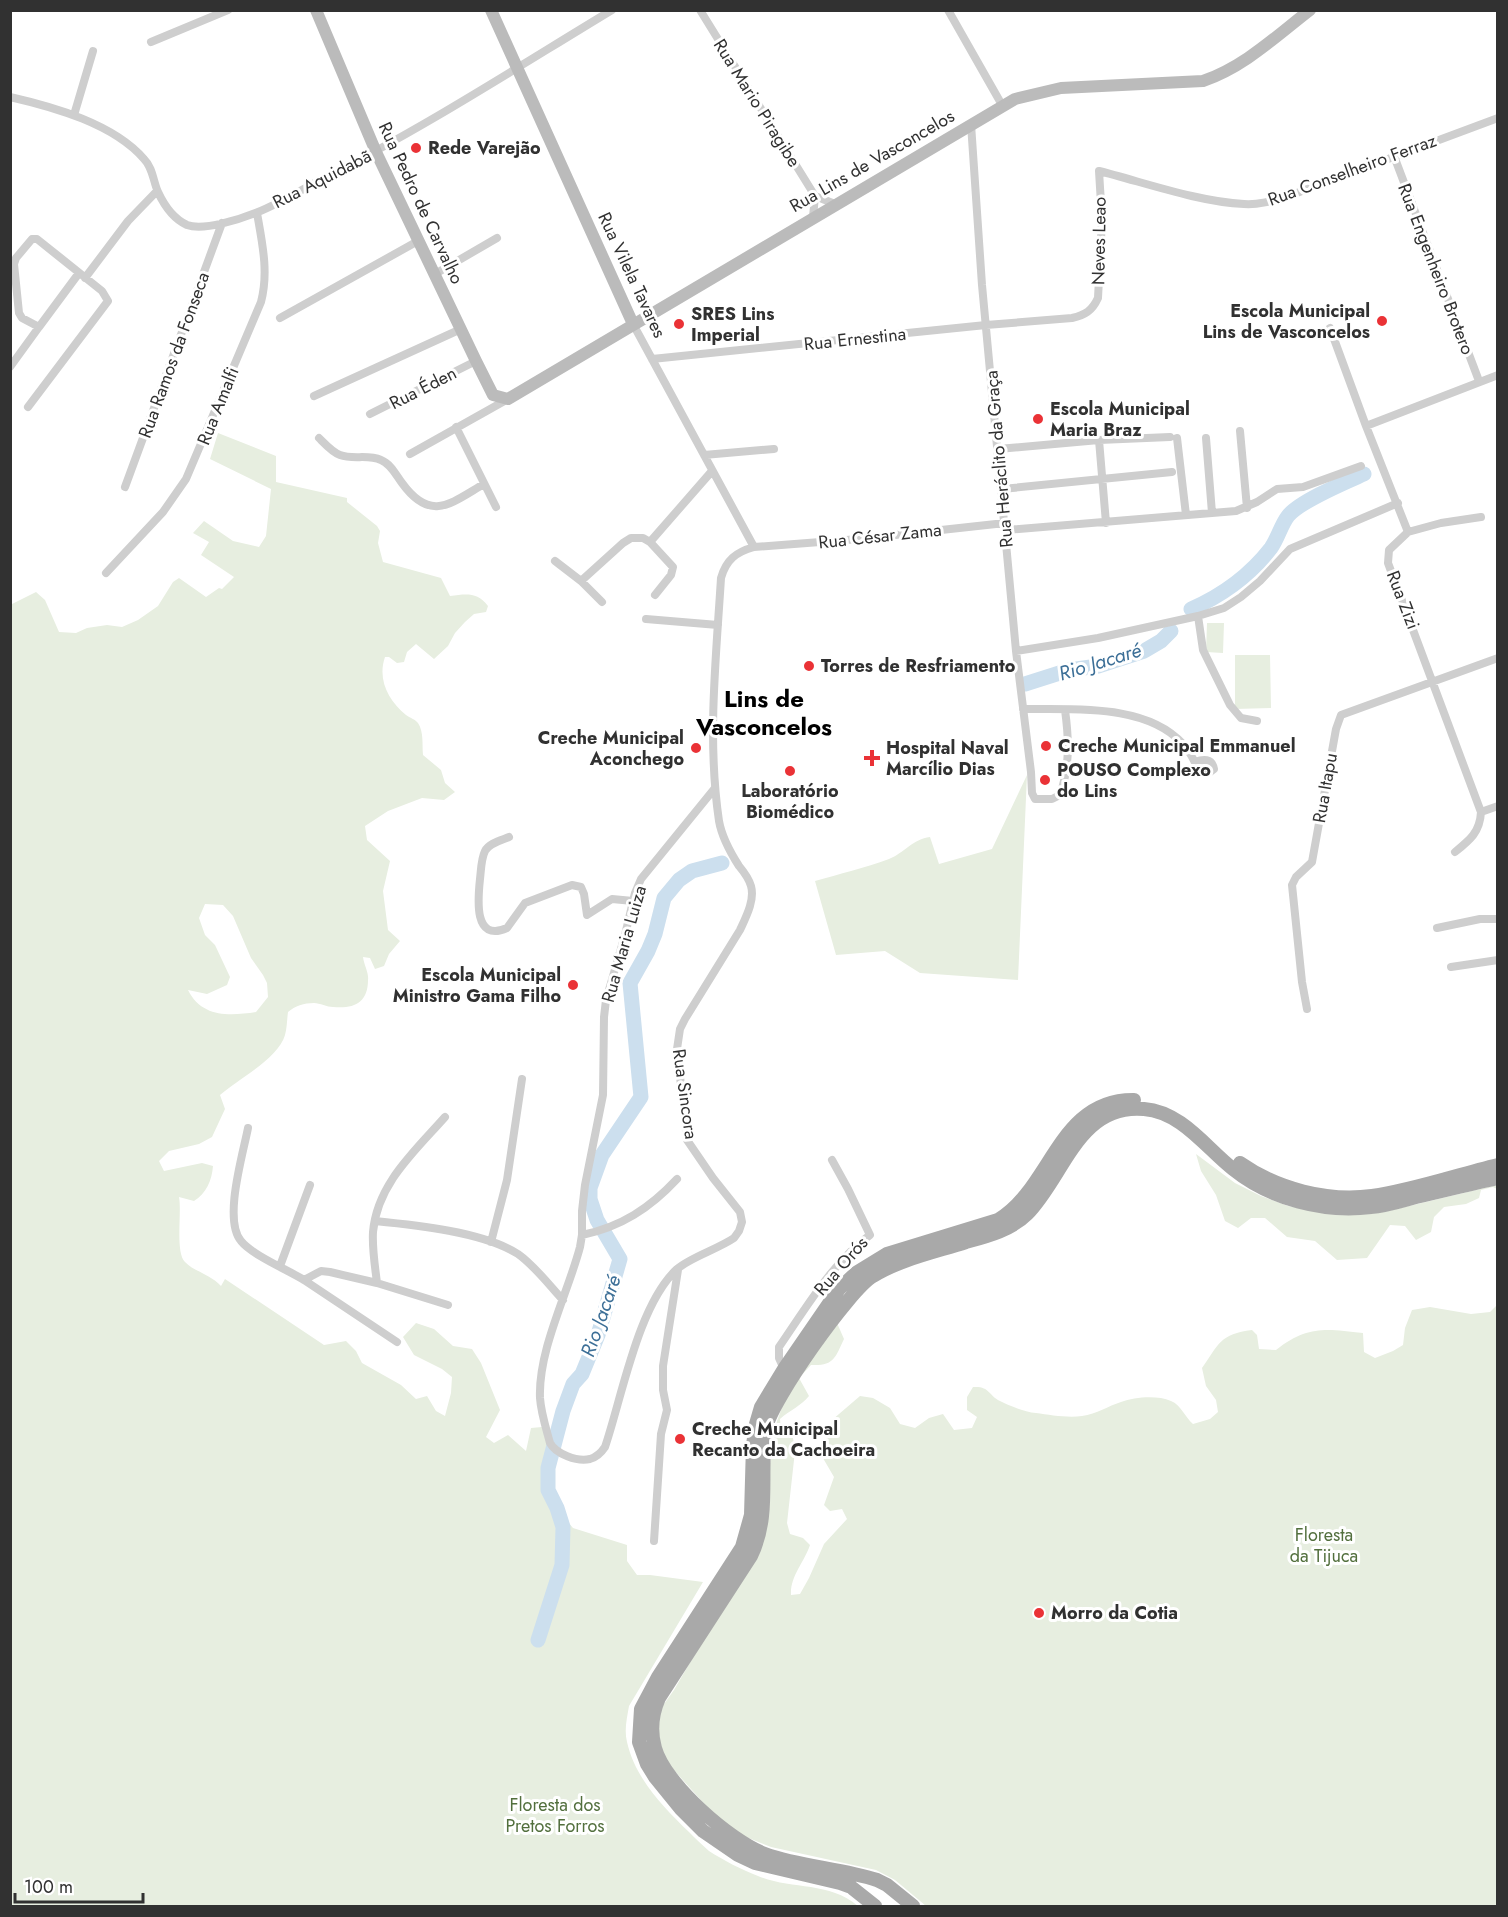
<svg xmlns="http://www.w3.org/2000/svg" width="1508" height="1917" font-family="Jost,sans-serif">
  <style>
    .green { fill: #e7eee0; fill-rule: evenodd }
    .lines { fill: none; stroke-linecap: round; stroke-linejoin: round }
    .river { stroke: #ccdfee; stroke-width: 15 }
    .street { stroke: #cecece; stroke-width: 8 }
    .secondary { stroke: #bbb; stroke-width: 12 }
    .primary { stroke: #a9a9a9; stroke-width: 14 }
    .poi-dot { fill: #ea3236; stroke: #fff; stroke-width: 2 }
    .labels { text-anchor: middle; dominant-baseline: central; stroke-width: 6; stroke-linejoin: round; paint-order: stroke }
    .street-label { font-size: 18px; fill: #313131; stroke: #fff }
    .poi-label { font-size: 18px; font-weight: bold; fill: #313131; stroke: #fff; text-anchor: start }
    .park-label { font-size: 18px; fill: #526f3d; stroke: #fff }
    .water-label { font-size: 20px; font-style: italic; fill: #3c6f97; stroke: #fff }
    .district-label { font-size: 24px; font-weight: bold; fill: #000; stroke: #fff }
  </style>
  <rect width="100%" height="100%" fill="#fff"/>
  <!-- green -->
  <path class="green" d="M218,433L276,456V482L347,498V502L377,526L380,531L378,543L383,562L441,578L450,596C467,594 477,592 488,606L486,612L474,614L465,622L455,633L448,646L434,659L416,644L407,652L404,662L397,663L389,657H385C377,680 389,701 406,715C410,718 415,719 418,723C424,732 422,745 423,755L441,770L445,783L455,792L444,800L422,798L388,811L365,826L367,840L390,861L383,891L388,930L400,941L389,954L384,966L375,969L370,958L363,957C364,965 369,973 368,980C368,1003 354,1009 333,1007C327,1007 320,1003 314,1003C304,1003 295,1006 288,1012C287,1019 287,1028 285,1035C279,1058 237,1080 220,1095L225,1109L212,1137L199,1144L169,1151L159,1161L164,1171L202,1163L213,1166C212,1180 206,1194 194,1201L179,1197C182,1213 175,1252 185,1262C193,1271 210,1274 221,1286L225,1279L324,1345L346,1341L356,1351L362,1363L401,1385L416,1399L427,1396L436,1411L445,1416L451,1393L452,1377L442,1369L414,1355L403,1337L416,1323L434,1329L453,1346L472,1349L481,1363L500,1410L486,1437L494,1443L508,1435L526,1451L531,1428L542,1427L555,1459L547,1489L557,1509L573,1528L627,1545V1561L637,1575H650L703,1582L629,1706C627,1718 624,1730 627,1742C635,1778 663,1807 689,1832C695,1838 702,1845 709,1851C723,1860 742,1870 758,1876C790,1890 828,1881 858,1906H11L10,605L36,592L45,600L59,632L76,633L87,628L107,625L122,627L138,620L158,606L173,582L179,578L206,597L219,588L222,589L234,577L201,555L209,542L193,533L204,521L233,541L259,547L266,536L271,489L210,459ZM205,904L223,905L233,916L251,958L263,975L267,983L268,997L256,1012C230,1016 202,1018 188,990L207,994L227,985L230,977L215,945L205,935L199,918Z
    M1207,623H1224L1223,653L1206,652Z
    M1235,655H1270L1271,708L1235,709Z
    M1027,775L1018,980L920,973L885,951L836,955L815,881C839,874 865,868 889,859C904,853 913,839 930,837L939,864L992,849Z
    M1196,1154L1235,1183L1261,1196L1288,1206L1322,1212H1384L1497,1185V1189L1493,1187L1481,1190L1479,1198L1466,1204L1444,1207L1434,1217L1431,1232L1416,1240L1405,1226L1390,1225L1367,1258L1337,1260L1315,1241L1287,1237L1265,1218H1251L1238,1228L1225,1221L1216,1195L1201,1171Z
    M1497,1305V1906H926L895,1880L876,1870L771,1847L741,1835L718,1819L663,1758L658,1743L659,1711L674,1690L763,1537L768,1476L777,1421L787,1394L837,1323L844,1339C835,1358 834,1366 811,1365L799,1378L809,1396C801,1406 790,1410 780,1419L781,1432L793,1438L795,1451L787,1523L790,1534L803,1538L810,1545C804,1563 790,1576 791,1595L800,1594L809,1578L824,1544L847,1519L842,1509L830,1511L824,1505L834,1477L820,1453V1442L829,1434L832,1420L860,1396L873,1398L890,1408L900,1424L915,1428L929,1418L943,1414L954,1430L972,1428L977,1417L967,1410V1397L973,1387C990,1386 988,1395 1000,1401C1010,1406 1025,1412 1036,1413C1050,1415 1068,1418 1082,1416C1097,1414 1108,1406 1121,1402C1135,1397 1157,1395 1171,1401C1181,1405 1185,1417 1193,1424L1210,1419L1218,1412L1216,1400L1206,1386L1202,1368C1219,1344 1220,1334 1252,1330L1257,1335L1259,1349L1276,1350C1308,1325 1326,1329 1363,1333L1364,1352L1375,1358L1393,1351L1403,1345L1405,1328L1412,1310L1430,1307L1471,1314L1490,1312Z"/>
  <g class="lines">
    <!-- river -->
    <path class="river" d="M1191,609C1223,595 1250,575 1271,548C1278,538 1281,525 1288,516C1300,501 1346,482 1364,474
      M1025,684L1069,670L1098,666L1144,651L1161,641L1171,631
      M538,1640L562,1565L563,1527L557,1508L548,1490V1468L563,1411L573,1384L582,1374L598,1335L620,1259L597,1220L590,1199V1188L602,1155L641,1097L630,983L648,951L655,934L664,898L679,880L692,871L722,863"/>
    <!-- street -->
    <path class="street" d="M700,10L815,196L813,217
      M948,10L1002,105
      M151,42L228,10
      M10,97C54,107 114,124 144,159C153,168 153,181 158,192C164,205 174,219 187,225C204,231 241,219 258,212C280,203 301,190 322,179C422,129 516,68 612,10
      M74,115L93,51
      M971,124L982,285L1016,651L1031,772L1032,793L1035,799H1052L1060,795C1070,766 1069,739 1065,710
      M1394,156L1479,381
      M815,196L835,204
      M435,274L497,238
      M85,278L128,221L157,191
      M280,318L418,241
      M633,324L754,547
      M1330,328L1366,426L1408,532L1389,550L1388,563L1481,812C1480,832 1470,840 1455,852
      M652,359L986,325L1072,318C1085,315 1092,311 1098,298L1102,220L1099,171C1143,182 1199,202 1244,204C1258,205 1272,201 1286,197L1498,118
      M10,367L39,327
      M314,396L461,329
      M28,407L108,301L102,291L37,239H32L16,258L14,264L19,313L22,318L39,327L79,273
      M370,414L476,361
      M1366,426L1498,375
      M456,427L496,507
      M1240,431L1247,508
      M319,438C325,444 332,452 340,455C353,460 368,454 381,460C391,464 396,475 402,483C431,523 451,503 484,484
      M1177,438L1186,515
      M1206,438L1212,513
      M1099,440L1106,523
      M998,449L1099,440L1170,437
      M410,454L508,399
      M704,455L774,449
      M125,487L222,223
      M1002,489L1172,472
      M1006,530L1236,511L1257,502L1277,489L1303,487L1361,466
      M1408,532L1441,523L1481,517
      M650,542L712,471
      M555,561L581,581L602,602
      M106,573L163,512L186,479L261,302C269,272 262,242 257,213
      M581,581L623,543L631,538H643L650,542L673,567L671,575L655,595
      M1198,616L1203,650L1230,705L1241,718L1257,721
      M646,619L718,625
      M1016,651L1098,638L1198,616L1224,608L1241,597L1260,581L1290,549L1398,503
      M1023,709C1073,710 1146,703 1183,744C1191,752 1194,762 1200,772H1210L1214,769C1212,758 1203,759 1195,762
      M715,788L641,879L635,893L625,935L606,1000L604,1017L603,1095L585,1185L582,1211V1235L580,1247C568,1293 538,1350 540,1398C541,1413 546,1428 550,1443C556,1454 577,1462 590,1459C597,1457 601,1453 605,1447C622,1397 638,1305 677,1269C691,1257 718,1249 734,1238L739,1231L742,1222L740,1212L713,1178L687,1140L677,1049L680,1029L685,1019L740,930C746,917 755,900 751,886C749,879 744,872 739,866C730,852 722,838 719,821C707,740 716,659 721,578C726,560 736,552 754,547L859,539L1005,523
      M1481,812L1498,806
      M509,837C502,840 489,843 485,851C481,859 481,871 480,879C478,898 473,943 507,928L525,903L572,885L581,887L584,894L587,915L612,899L633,901
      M1437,928L1480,919H1498
      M1451,967L1498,960
      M1307,1009L1302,982L1292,885L1296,877L1312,862L1336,729L1341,715L1498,658
      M248,1128C243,1154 223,1220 241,1241C252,1255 288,1270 304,1280L321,1271L330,1272L377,1283L448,1305
      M375,1221C415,1225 484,1232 518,1254C535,1266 549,1285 563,1300
      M582,1235C621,1227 650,1208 677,1179
      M491,1242L507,1180L522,1079
      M280,1266L310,1185
      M304,1280L397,1342
      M377,1283C375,1266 372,1249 373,1232C377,1184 415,1151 445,1117
      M784,1369L779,1358V1347C806,1308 832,1263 870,1235L848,1189L832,1160
      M654,1541L661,1434L667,1410L663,1390V1366L678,1270"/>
    <!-- secondary -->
    <path class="secondary" d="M316,10L376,152L476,361L493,395L508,399L1015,99L1061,88L1203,81C1244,67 1275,37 1310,10
      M491,10L633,324"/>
    <!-- primary -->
    <path class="primary" d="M1240,1163C1277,1189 1327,1202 1372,1196C1414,1190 1456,1175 1498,1165
      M875,1906L851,1887L840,1883L755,1863L738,1855L703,1831L681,1809L655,1777L647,1764L639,1742L641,1709L658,1677L742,1547L751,1515L753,1445L756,1424L761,1407L784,1369L839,1289L856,1273L887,1254L998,1220C1052,1188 1058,1099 1134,1100
      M913,1906L887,1885L877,1880C841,1868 801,1867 765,1854C730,1841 665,1784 655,1748C650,1731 652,1714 659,1698L751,1556C771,1515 759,1471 766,1428C771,1401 850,1289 873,1276C901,1259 935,1252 966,1242C988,1236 1011,1230 1027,1214C1064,1177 1078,1103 1144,1109C1182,1112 1206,1148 1233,1169C1270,1199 1324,1213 1371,1207C1386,1206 1401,1201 1416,1197C1443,1191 1470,1184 1498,1178"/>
  </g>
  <!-- markers -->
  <g class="poi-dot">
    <circle cx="416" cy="148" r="6"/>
    <circle cx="1382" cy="321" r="6"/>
    <circle cx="679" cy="324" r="6"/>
    <circle cx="1038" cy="419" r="6"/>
    <circle cx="809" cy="666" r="6"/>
    <circle cx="1046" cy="746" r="6"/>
    <circle cx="696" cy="748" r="6"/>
    <path d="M869 749h6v6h6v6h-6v6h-6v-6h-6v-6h6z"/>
    <circle cx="790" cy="771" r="6"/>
    <circle cx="1045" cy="780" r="6"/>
    <circle cx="573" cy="985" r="6"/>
    <circle cx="680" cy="1439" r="6"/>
    <circle cx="1039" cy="1613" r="6"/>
  </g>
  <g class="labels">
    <!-- street labels -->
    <g class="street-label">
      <text transform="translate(757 103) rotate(58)">Rua Mario Piragibe</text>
      <text transform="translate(872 161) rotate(-30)">Rua Lins de Vasconcelos</text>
      <text transform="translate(1352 170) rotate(-20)">Rua Conselheiro Ferraz</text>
      <text transform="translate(322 179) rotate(-27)">Rua Aquidabã</text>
      <text transform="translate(421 203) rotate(65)">Rua Pedro de Carvalho</text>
      <text transform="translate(1099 241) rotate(-89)">Neves Leao</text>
      <text transform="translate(1436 269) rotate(69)">Rua Engenheiro Brotero</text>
      <text transform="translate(632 275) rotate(65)">Rua Vilela Tavares</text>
      <text transform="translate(855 339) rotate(-6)">Rua Ernestina</text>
      <text transform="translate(174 355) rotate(-70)">Rua Ramos da Fonseca</text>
      <text transform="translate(423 388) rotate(-27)">Rua Éden</text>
      <text transform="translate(218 406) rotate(-68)">Rua Amalfi</text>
      <text transform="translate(999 459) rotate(-95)">Rua Heráclito da Graça</text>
      <text transform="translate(880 536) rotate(-6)">Rua César Zama</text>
      <text transform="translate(1403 600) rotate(69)">Rua Zizi</text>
      <text transform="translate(1325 788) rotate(-80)">Rua Itapu</text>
      <text transform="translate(624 944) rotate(-74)">Rua Maria Luiza</text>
      <text transform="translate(685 1094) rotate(82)">Rua Sincora</text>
      <text transform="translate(841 1266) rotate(-49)">Rua Orós</text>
    </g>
    <!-- poi labels -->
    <g class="poi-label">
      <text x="428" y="148">Rede Varejão</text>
      <text x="1370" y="311" text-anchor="end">Escola Municipal<tspan x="1370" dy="21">Lins de Vasconcelos</tspan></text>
      <text x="691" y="314">SRES Lins<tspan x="691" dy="21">Imperial</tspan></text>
      <text x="1050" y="409">Escola Municipal<tspan x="1050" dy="21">Maria Braz</tspan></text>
      <text x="821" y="666">Torres de Resfriamento</text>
      <text x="684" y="738" text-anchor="end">Creche Municipal<tspan x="684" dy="21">Aconchego</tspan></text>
      <text x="1058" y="746">Creche Municipal Emmanuel</text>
      <text x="886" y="748">Hospital Naval<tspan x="886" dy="21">Marcílio Dias</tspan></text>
      <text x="1057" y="770">POUSO Complexo<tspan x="1057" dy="21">do Lins</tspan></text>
      <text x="790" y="791" text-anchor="middle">Laboratório<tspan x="790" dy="21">Biomédico</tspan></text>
      <text x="561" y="975" text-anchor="end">Escola Municipal<tspan x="561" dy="21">Ministro Gama Filho</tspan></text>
      <text x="692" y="1429">Creche Municipal<tspan x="692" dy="21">Recanto da Cachoeira</tspan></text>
      <text x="1051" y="1613">Morro da Cotia</text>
    </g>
    <!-- park labels -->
    <g class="park-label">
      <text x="1324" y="1535">Floresta<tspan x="1324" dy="21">da Tijuca</tspan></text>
      <text x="555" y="1805">Floresta dos<tspan x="555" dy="21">Pretos Forros</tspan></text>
    </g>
    <!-- water labels -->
    <g class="water-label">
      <text transform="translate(1100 662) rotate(-17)">Rio Jacaré</text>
      <text transform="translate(601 1316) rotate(-71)">Rio Jacaré</text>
    </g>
    <!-- district labels -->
    <g class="district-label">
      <text x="764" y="698">Lins de<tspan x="764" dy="28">Vasconcelos</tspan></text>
    </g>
  </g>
  <!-- border -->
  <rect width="1508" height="1917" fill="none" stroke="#313131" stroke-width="24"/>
  <!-- scale -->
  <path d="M15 1893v9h128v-9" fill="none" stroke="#313131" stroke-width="3"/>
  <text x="24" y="1893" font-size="18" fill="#313131" stroke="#ffffff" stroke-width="4.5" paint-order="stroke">100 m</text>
</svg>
